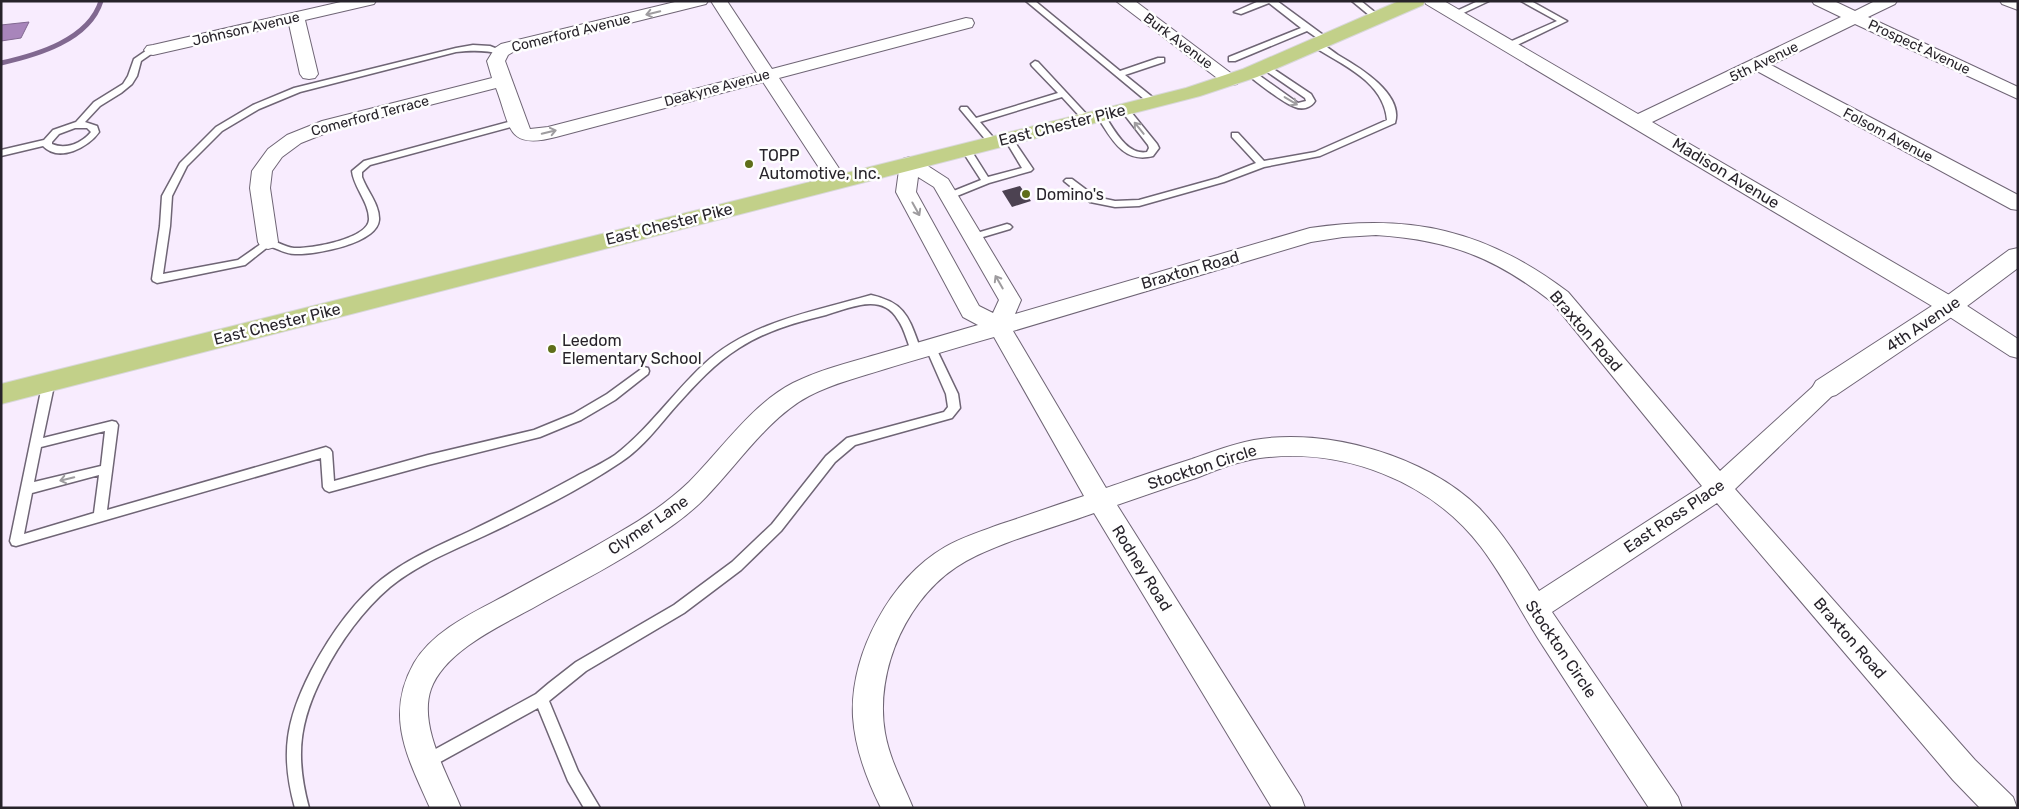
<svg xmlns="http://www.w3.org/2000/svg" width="2019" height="809" font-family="Rubik,sans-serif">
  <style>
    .water { fill: #a885bb; stroke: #816890 }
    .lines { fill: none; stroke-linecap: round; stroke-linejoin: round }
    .stream { stroke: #816890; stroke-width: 5 }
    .building { fill: #4c4251 }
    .service-casing { stroke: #6f6575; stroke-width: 3 }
    .minor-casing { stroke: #6f6575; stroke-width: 2 }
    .tertiary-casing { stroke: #6f6575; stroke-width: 2 }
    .primary-casing { stroke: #d8d7d9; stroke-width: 2 }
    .service { fill: #fff; fill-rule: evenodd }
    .minor { fill: #fff; fill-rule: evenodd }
    .tertiary { fill: #fff; fill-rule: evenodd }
    .primary { fill: #c2d089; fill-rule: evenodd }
    .oneway { stroke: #9e9c9f }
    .poi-dot { fill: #5f6e1a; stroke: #fefefe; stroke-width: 2 }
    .labels { text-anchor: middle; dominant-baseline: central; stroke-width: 5; stroke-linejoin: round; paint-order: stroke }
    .far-street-label { font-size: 14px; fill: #27232a; stroke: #fefefe }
    .street-label { font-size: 16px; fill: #27232a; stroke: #fefefe }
    .poi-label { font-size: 16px; fill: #27232a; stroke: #fefefe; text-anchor: start }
  </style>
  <rect width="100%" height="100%" fill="#f8ecfe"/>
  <!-- water -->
  <path class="water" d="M29,22L21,38L1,41V25Z"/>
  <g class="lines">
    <!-- stream -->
    <path class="stream" d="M1,63C37,55 89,40 101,1"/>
  </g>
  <!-- building -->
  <path class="building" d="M1020,186L1031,201L1012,207L1002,191Z"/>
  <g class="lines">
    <!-- service casing -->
    <g class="service-casing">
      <path id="service" d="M1026,1H1035L1120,71L1158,58H1164V62L1125,75L1156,100V104H1150Z
        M1259,1H1277L1330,40L1323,42L1307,31L1235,61H1229V57L1301,28L1269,3L1241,14L1234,12Z
        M1352,1H1361L1382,18L1375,20Z
        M1478,1H1489L1457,16L1450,14Z
        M1521,1H1531L1567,21L1511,48H1505V44L1557,21Z
        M1314,43C1322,42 1331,50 1338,55C1359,67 1404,94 1395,123L1320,156L1264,167L1224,182L1139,206L1115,207L1090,202L1064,181L1066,179H1072L1096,197L1115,201L1139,200L1218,178L1256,163L1232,137V133H1238L1264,161L1315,152L1387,120C1384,82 1343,65 1314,47Z
        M473,45L490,46L505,52L501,54C485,50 473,50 456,52L300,92L259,109L222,131L187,166L172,196L170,226L163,274L238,260L268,239C276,241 285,247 294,248C310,249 369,239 369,219C369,202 354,188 352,171L364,161L519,119L523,122L522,124L370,165L362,172V177C367,191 380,205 379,220C377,244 314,255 295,254C286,254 278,249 269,246L245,265L157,283L153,281L152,279L160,226L162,196L180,163L216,127L253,105L294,88L456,48Z
        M150,48L157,50L141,61L137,76L132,84L121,93L100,106L85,122L97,126L99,132C89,147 59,163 43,146L1,156V150L44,140L53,130L76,122L94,102L123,84L128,76L134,59ZM75,128H87L91,132C82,143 66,150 52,144V142L59,134Z
        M1035,61L1038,62L1091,119L1090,121H1084L1062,97L980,122L998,143L996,145H990L960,109L961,107H967L976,118L1058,93L1032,66L1031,64Z
        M1266,64L1311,94L1315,101C1311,108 1302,110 1295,107C1285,104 1253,80 1246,73L1250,70L1253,71L1298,103L1306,101L1305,98L1263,69V65Z
        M1124,106L1127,107L1157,144L1159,148L1153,156C1122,164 1111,137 1096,115L1097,113H1103C1113,127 1126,156 1147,152L1149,148L1148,145L1120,109Z
        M1008,135L1012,138L1033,169L1031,171L989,183L952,198H946V194L981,180L961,149L963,147H969L988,177L1022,168L1004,138Z
        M1007,224L1010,225L1012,227L1010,229L973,240L968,237L970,235Z
        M871,295C907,303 909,319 921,350L920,353H912C907,342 905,330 898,320C882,292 850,308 826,315C797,322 765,331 739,348C715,363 696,384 677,405C660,424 643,448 621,462C578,491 530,514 484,536C452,551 418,564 390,587C362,611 340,642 323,675C299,722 295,756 309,808H295C280,754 286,720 311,671C329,637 352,603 382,579C409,558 440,545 470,531C506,514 540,496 575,477C588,470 603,463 615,455C648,430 673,393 703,365C749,322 812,312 871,295Z
        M930,342L935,346L958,394L960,408L952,418L855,445L835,462L781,531L741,570L684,613L586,671L549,701L578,771L600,808H584L568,781L538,708L431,767L426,769L421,767L419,762L421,757L536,694L549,683L576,662L674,605L732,562L772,524L826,456L847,438L944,412L948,407L946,394L925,346Z
        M644,367L648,368L649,371L648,374L615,400L581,420L540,437L428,465L329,492L325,490L323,487L321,458L16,546L12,545L10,541L43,381L49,377L55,381L43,438L112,421L116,422L118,425L107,510L326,447L330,449L332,452L334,481L428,455L534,430L573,414L607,394ZM105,431L101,466L34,482L41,447ZM99,475L94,513L24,534L32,493Z"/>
    </g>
    <!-- minor casing -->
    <g class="minor-casing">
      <path id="minor" d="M345,1H376L374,4L305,20L318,74L315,78L309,79L303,78L300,74L289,24L153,55L147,54L144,50L147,46L153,45Z
        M679,1H708L706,4L513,52L508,55L505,61L530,129L548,127L757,73L711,1H727L772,69L966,18L972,19L974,23L972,27L779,78L848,182L845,186L838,188L831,186L763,82L556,137C506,150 511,127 496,88L336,129L301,143L282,157L272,171L270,188L278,242L275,247L268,249L261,247L258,242L250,188L252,171L268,149L287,135L322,121L492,78L487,61L495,48L501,44Z
        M1116,1H1135L1240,80L1237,84L1231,85L1225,84Z
        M1424,1H1444L1638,114L1841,17L1814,4L1812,1H1834L1855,11L1875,1H1897L1895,4L1868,17L2018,87V99L1855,24L1771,65L2018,195V210L2011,209L1757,71L1652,122L1958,300L2018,339V358L2010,356L1942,312L1426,4Z
        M2000,1H2018V10L2002,4Z
        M910,157L917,159L948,179L1021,300L1015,314L1310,228C1410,213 1486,230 1568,292L1720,471L1818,382L1826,379L1834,382L1838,388L1834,394L1735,489L1975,760L2013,797L2017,808H1980L1953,780L1717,503L1552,612L1678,797L1682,808H1649C1612,752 1575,696 1539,640C1520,610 1503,576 1481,547C1431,481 1343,447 1260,458C1239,461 1219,469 1199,477C1171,486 1144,496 1117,505L1301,797L1305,808H1272L1094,513C1053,528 1003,541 966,561C908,593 874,670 885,733C890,761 903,783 913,808H881C867,780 855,749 853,717C850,654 890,579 945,547C962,537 982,531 1001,524C1029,515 1056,505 1084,496L994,337C958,347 922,358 885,369C860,377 834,383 809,396C769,417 738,464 706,497C687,517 662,533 639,548C605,570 568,588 533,608C500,626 445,651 431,689C418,726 448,775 461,808H430C408,758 384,716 414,663C434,629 477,611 510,593C546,573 583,554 618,533C643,519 668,502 689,482C721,450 752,404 793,383C819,370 847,363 875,355C910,345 944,335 978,325L963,317L896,192L900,163L903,159ZM918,177L934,187L999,300L993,313L979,306L916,192ZM1376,235C1450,240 1494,257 1552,302L1702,486L1539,591C1521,562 1503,533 1479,508C1427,456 1326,427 1254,440C1232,444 1212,452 1192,459C1163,468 1135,478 1106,488L1013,331L1311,242L1343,237Z"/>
    </g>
    <!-- tertiary casing -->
    <g class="tertiary-casing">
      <path id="tertiary" d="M2018,248V268L1959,312L1836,395L1826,398L1816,395L1812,388L1816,381L1941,300L2009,250Z"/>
    </g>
    <!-- primary casing -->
    <g class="primary-casing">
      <path id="primary" d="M1399,1H1425L1423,5L1257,77L1200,96L1,404V384L1186,88L1243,69Z"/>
    </g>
    <!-- service -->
    <use href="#service" class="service"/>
    <!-- minor -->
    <use href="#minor" class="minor"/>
    <!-- tertiary -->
    <use href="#tertiary" class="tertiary"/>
    <!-- primary -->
    <use href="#primary" class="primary"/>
  </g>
  <!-- one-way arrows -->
  <defs><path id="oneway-shaft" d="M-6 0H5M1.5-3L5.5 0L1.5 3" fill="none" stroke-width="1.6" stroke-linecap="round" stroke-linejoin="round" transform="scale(1.25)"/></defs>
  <g class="oneway">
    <use href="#oneway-shaft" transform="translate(653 13) rotate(166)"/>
    <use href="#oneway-shaft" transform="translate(1291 101) rotate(31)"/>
    <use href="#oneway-shaft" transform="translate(1139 128) rotate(-129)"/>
    <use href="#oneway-shaft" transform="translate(549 132) rotate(-14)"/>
    <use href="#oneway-shaft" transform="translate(916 209) rotate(61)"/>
    <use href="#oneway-shaft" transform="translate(999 282) rotate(-120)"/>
    <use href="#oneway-shaft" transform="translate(67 479) rotate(166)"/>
  </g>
  <!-- markers -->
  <g class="poi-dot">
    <circle cx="749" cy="164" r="5"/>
    <circle cx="1026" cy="194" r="5"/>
    <circle cx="552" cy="349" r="5"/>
  </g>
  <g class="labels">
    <!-- far-street labels -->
    <g class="far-street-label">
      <text transform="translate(246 29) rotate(-13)">Johnson Avenue</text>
      <text transform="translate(571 33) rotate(-14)">Comerford Avenue</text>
      <text transform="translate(1178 41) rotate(37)">Burk Avenue</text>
      <text transform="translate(1919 47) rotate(25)">Prospect Avenue</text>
      <text transform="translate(1764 62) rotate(-26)">5th Avenue</text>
      <text transform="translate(717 88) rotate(-15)">Deakyne Avenue</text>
      <text transform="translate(370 116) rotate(-15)">Comerford Terrace</text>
      <text transform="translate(1888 135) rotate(28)">Folsom Avenue</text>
    </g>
    <!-- street labels -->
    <g class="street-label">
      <text transform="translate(1062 125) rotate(-14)">East Chester Pike</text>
      <text transform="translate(1726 173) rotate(31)">Madison Avenue</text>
      <text transform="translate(669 224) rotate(-14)">East Chester Pike</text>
      <text transform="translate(1190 270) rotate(-16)">Braxton Road</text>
      <text transform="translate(277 324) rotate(-14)">East Chester Pike</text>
      <text transform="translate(1923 324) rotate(-34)">4th Avenue</text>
      <text transform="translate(1586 331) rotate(49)">Braxton Road</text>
      <text transform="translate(1202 467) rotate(-18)">Stockton Circle</text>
      <text transform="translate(1674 516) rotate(-34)">East Ross Place</text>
      <text transform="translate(648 525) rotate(-34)">Clymer Lane</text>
      <text transform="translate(1142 568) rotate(58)">Rodney Road</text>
      <text transform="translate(1850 638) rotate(49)">Braxton Road</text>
      <text transform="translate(1561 649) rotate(56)">Stockton Circle</text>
    </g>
    <!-- poi labels -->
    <g class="poi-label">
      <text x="759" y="155">TOPP<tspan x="759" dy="18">Automotive, Inc.</tspan></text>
      <text x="1036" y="194">Domino's</text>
      <text x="562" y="340">Leedom<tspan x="562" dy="18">Elementary School</tspan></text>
    </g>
  </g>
  <!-- border -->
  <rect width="2019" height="809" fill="none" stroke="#27232a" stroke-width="5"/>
</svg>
